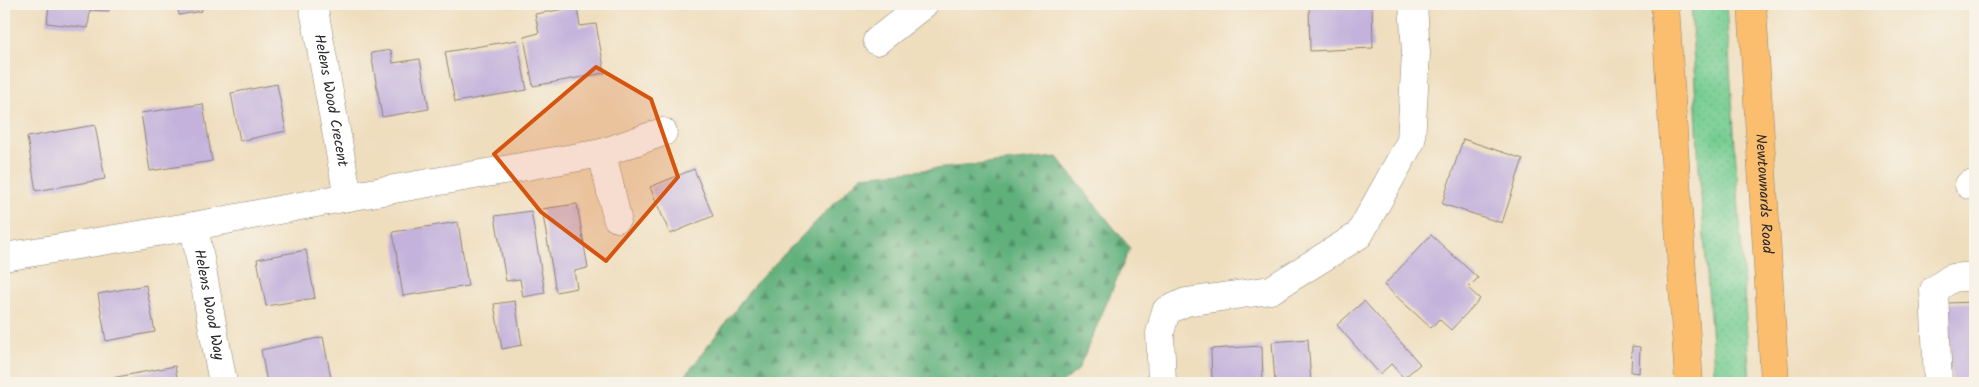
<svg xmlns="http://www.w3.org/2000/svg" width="1979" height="387" font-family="Kalam,sans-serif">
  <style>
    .grass { fill: url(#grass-dots); stroke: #507c5e }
    .forest { fill: url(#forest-firs); stroke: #466e54 }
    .building { fill: #c4b2dc }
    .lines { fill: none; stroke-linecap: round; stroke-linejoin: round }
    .minor-casing { stroke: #8d8474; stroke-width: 29 }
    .highway-casing { stroke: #8d8474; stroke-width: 29 }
    .minor { stroke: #fff; stroke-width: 28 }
    .highway { stroke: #fbbd6e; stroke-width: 28 }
    .marked { fill: #d5540f; fill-opacity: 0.2; stroke: #d5540f; stroke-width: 4; stroke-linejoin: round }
    .labels { text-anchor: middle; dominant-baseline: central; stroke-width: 4; stroke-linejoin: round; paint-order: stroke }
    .street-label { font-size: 15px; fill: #2b2b2b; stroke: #f7f3e8 }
  </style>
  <defs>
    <pattern id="grass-dots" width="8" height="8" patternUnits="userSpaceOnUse" patternTransform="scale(1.25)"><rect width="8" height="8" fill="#76cd92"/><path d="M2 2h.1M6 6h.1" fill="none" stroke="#66b07e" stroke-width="1.8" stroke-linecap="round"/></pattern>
    <pattern id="forest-firs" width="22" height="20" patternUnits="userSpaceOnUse" patternTransform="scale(1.25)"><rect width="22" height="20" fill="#60b07c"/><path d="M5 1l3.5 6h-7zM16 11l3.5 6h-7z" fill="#4f8f66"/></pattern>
  </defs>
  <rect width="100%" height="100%" fill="#f7f3e8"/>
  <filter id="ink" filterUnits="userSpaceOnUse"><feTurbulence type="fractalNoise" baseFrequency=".02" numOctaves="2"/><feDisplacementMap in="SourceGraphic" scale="10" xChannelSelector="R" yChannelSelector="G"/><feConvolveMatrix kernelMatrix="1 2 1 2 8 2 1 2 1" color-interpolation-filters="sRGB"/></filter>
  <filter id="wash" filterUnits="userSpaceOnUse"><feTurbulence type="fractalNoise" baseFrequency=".0096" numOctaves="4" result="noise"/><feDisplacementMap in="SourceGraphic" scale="20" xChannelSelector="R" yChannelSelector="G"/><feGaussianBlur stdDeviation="1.12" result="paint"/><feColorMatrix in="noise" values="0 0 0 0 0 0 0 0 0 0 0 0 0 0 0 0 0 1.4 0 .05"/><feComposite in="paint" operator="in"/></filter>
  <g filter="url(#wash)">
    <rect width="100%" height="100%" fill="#efdebe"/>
    <!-- grass -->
    <path class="grass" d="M1691,4H1726L1750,383H1715L1699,168Z"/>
    <!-- forest -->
    <path class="forest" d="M1057,157L1130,248L1078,370L1062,383H680L755,284L861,176Z"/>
    <g id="blocks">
      <!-- building -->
      <path class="building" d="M49,4H110L109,11L90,10L88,28L47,23Z
        M177,4H201L202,11L179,15Z
        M1309,4H1372L1373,48L1310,51Z
        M577,7L580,26L596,24L605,73L533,86L524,37L539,33L535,14Z
        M517,40L527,90L455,102L445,52Z
        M391,50L393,63L420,59L429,109L382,117L371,53Z
        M277,84L286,131L240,141L231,93Z
        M203,104L212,161L150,171L141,113Z
        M95,125L105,179L36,191L27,137Z
        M1463,139L1523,159L1502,223L1442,204Z
        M694,169L713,216L670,234L650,187Z
        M577,204L588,268L574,271L577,288L556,292L542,209Z
        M531,211L545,293L523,297L520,279L506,281L495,216Z
        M458,222L468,286L403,296L393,232Z
        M1431,235L1478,278L1468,288L1480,299L1451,330L1439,319L1431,328L1384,285Z
        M306,250L315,298L266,306L257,259Z
        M146,285L155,332L106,341L98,294Z
        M515,301L522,345L502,349L494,304Z
        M1364,301L1420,364L1404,378L1391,364L1380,374L1337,325Z
        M1975,302V383H1952L1948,303Z
        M323,337L332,383H267L261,350Z
        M1308,339L1311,383H1275L1272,342Z
        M1262,346L1263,383H1212L1211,349Z
        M1632,346L1640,347L1639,373L1631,372Z
        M175,366L178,383H113L112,378Z"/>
    </g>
  </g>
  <g filter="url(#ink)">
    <use href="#blocks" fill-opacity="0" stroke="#8d8474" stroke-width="1"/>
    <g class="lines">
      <!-- minor casing -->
      <g class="minor-casing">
        <g id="minor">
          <path id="s1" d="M313,4L348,197"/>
          <path d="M877,41L924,4"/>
          <path d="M602,153L617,218"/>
          <path d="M1969,185H1975"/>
          <path id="s2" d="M194,226L223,383"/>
          <path d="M4,257L194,226L348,197L602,153L663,132"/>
          <path d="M1162,383L1160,333L1166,311L1186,302L1271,290L1359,235L1411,141L1416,53L1413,4"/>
          <path d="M1938,383L1934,290L1952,278L1975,276"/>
        </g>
      </g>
      <!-- highway casing -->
      <g class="highway-casing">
        <g id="highway">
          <path d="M1665,4L1689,383"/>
          <path id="s3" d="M1752,4L1775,383"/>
        </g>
      </g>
      <!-- minor -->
      <use href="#minor" class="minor"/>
      <!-- highway -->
      <use href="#highway" class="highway"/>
    </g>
  </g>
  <!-- marked area -->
  <path class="marked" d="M596,67L651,99L678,177L606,261L541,212L494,154Z"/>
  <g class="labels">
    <!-- street labels -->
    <g class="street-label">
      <text stroke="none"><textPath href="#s1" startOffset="98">Helens Wood Crecent</textPath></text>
      <text stroke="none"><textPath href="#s3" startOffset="190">Newtownards Road</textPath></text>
      <text stroke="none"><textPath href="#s2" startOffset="80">Helens Wood Way</textPath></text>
    </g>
  </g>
  <!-- margin -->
  <rect width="1979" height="387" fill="none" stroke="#f7f3e8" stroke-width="20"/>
</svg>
